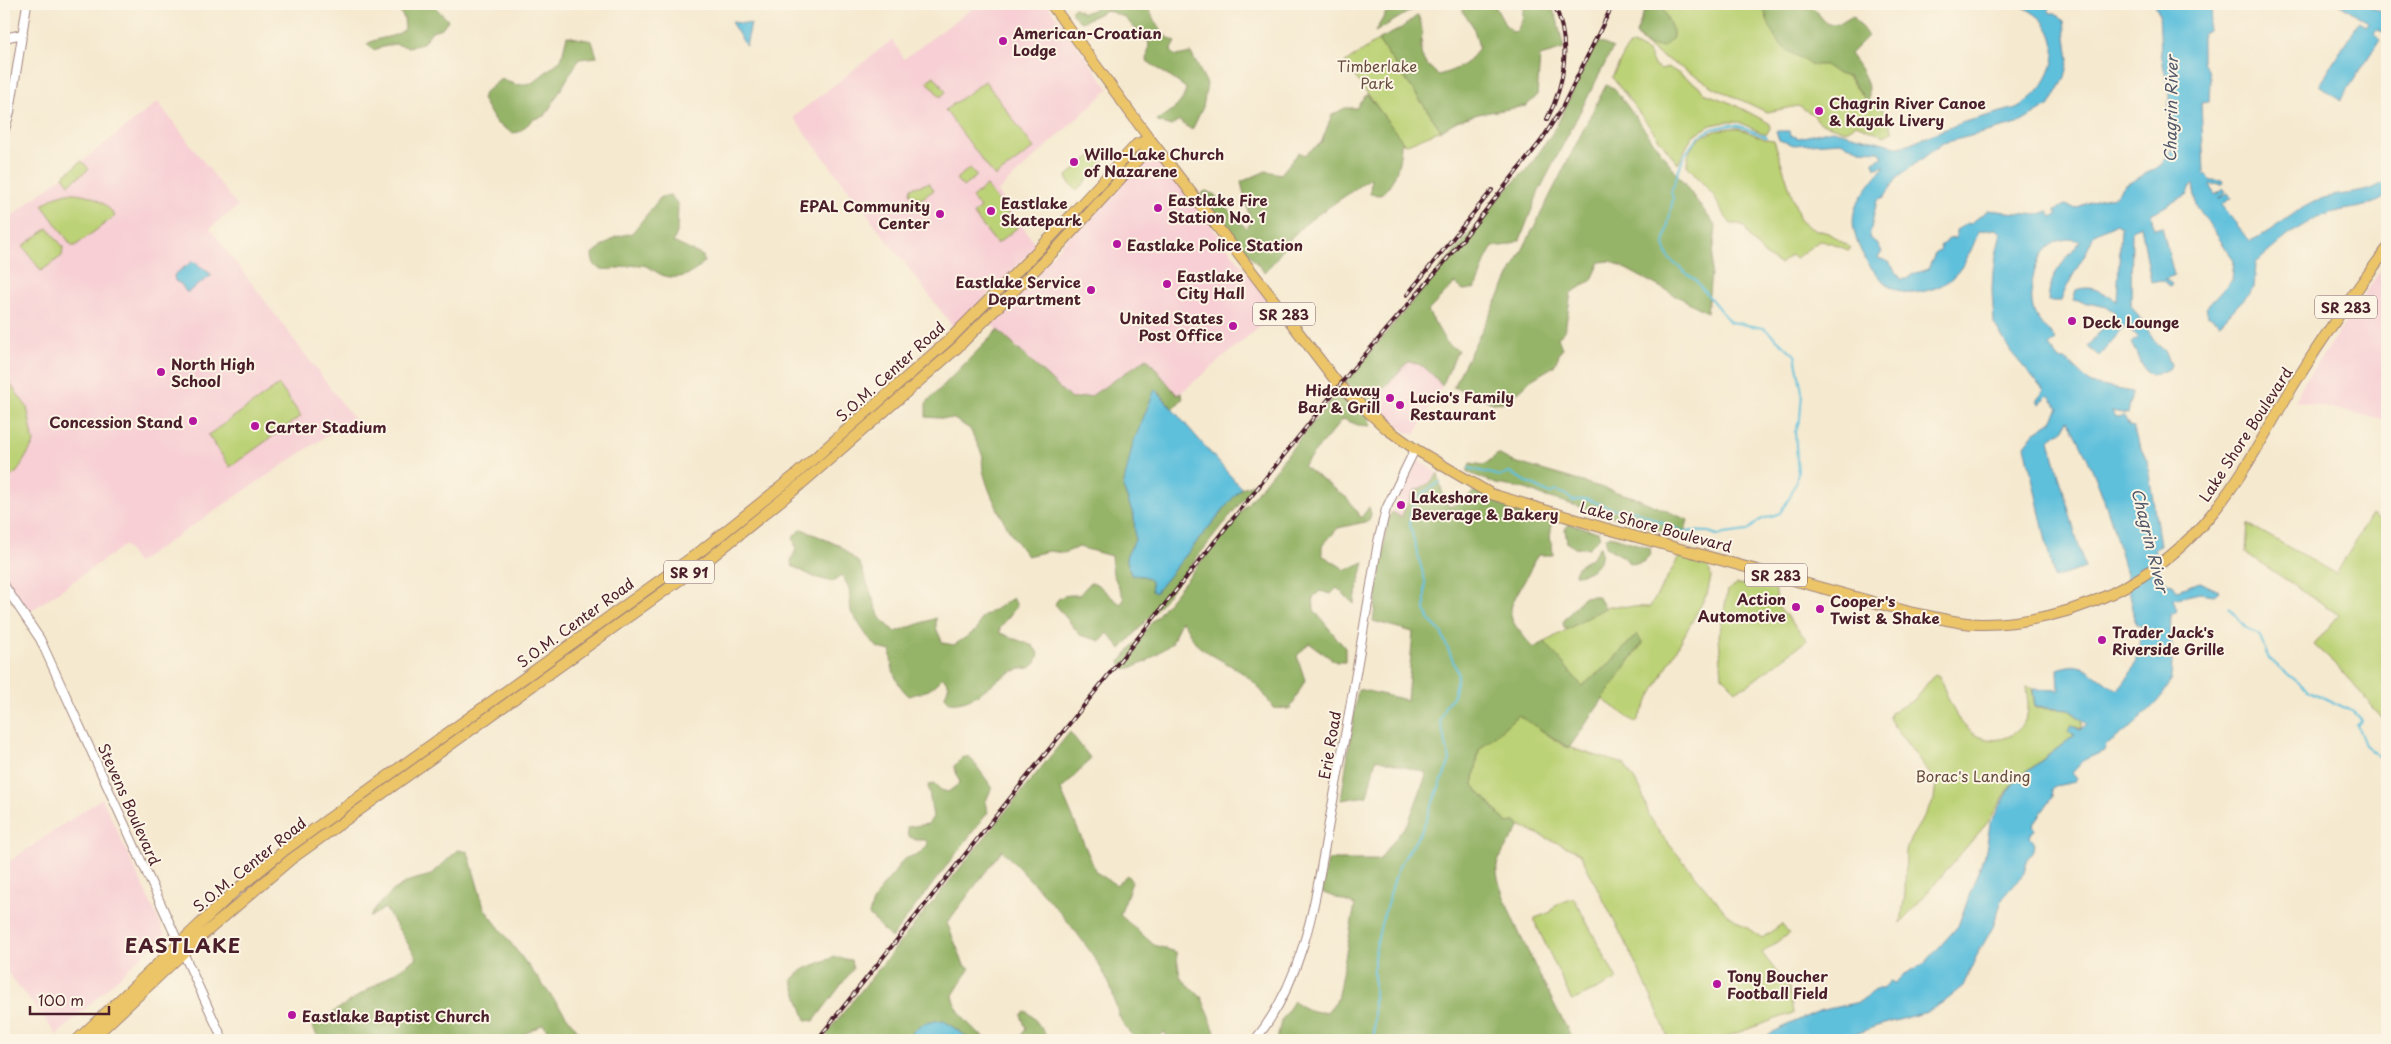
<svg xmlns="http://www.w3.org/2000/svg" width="2391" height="1044" font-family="'Playpen Sans',sans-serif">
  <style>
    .built { fill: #f7cfd4 }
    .green { fill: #bcd276; stroke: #837850 }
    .forest { fill: #95b467; stroke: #706a49 }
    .water { fill: #5ec0dc; stroke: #547084 }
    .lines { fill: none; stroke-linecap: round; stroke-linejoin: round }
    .stream { stroke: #5ec0dc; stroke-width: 2 }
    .minor-casing { stroke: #a0847d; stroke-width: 10 }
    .major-casing { stroke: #a0847d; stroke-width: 12 }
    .minor { stroke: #fff; stroke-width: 8 }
    .major { stroke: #ecc569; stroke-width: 10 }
    .rail-casing { stroke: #4a1f2b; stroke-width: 4 }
    .rail { stroke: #fcf5e5; stroke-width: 2; stroke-dasharray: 5.5; stroke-linecap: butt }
    .poi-dot { fill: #b5179e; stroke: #fcf5e5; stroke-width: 2 }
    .labels { text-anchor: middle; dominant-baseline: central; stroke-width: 4; stroke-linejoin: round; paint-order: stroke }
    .shield { fill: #fcf5e5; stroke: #7f5f63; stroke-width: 1 }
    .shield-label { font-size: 14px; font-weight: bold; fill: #4a1f2b }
    .poi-label { font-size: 15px; font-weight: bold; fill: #4a1f2b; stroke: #fcf5e5; text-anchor: start }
    .park-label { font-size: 15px; fill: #664c3e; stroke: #fcf5e5 }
    .street-label { font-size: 15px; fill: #4a1f2b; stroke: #fcf5e5 }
    .water-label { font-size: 16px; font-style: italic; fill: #515769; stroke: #fcf5e5 }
    .district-label { font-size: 20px; font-weight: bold; letter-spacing: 1px; fill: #4a1f2b; stroke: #fcf5e5 }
  </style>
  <rect width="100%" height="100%" fill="#fcf5e5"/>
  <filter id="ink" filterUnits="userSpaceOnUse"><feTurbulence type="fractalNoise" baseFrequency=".02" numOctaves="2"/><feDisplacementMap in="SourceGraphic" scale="10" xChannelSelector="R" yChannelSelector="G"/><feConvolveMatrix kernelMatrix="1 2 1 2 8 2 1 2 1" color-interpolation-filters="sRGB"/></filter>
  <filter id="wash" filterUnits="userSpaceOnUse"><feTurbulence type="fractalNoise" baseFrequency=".0096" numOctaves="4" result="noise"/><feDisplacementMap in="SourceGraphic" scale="20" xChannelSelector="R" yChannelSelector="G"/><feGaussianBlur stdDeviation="1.12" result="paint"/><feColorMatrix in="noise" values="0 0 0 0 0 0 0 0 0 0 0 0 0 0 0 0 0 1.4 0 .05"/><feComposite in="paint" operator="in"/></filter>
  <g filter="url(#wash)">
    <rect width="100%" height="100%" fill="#f5e9cf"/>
    <!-- built -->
    <path class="built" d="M978,4H1047L1109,89L997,192L1037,246L954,328L793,117L892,40L904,59Z
      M158,102L238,207L210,228L353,418L137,563L125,545L28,613L4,578V222Z
      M1151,147L1277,312L1177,396L1147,358L1091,396L1071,399L990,323Z
      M2387,261V420L2295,401L2303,384Z
      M1408,362H1415L1430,372L1442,386L1415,435L1406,432L1370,403Z
      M1418,461L1438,473L1430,483L1414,491L1401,517L1392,512Z
      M102,798L165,934L57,1035L4,968V865Z"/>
    <!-- green -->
    <path class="green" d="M1647,4H1791L1869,104L1880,105L1893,131L1885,136L1856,124L1845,131L1819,122L1813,114L1798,106L1767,112L1715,88L1655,52L1642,42L1636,34Z
      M1378,40L1441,130L1405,145L1345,63Z
      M1633,44L1648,52L1655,67L1662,70L1668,67L1699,86L1704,93L1731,103L1769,123L1770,128L1766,135L1739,122H1727L1711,125L1692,136L1678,164L1612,77L1627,48Z
      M934,76L946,92L940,97L927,81Z
      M985,81L1034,148L995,177L945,110Z
      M1739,128L1765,139L1774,140L1800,220L1810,228L1828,233L1851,248L1848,250L1829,242L1819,241L1796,258L1791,255L1780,264C1765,258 1751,242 1745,227L1739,224H1731L1724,215L1713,195L1687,165C1687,137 1716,127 1739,128Z
      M1096,152L1104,161L1077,191L1067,180V176Z
      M82,161L89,169L69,184L63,176Z
      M970,168L977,176L963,187L956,179Z
      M929,183L934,190L921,199L910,194L911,188Z
      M986,186L1018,227L997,244L973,214L980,208L972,198Z
      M67,193C87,192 104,200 115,216L75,246H72L42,205L54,197Z
      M48,228L63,247L62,256L41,271L23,246Z
      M4,379L8,381L27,407L34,443L17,472L4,481Z
      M279,385L301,416L230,467L208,435Z
      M2372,514L2387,523V723L2337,666L2314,645L2339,615L2246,553L2248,524L2336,574Z
      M1681,554L1708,562L1711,577L1707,594L1636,723L1602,699L1642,644L1637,634L1610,663L1582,686L1545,642L1608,606L1650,607Z
      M1737,584L1761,586L1775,584L1777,605L1807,640L1748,685L1736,690L1722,676L1719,636L1728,590Z
      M1935,674L1939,676C1947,694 1953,717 1969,730C1988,746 2016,742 2026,718C2030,708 2027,697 2026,687L2032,688L2035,708L2069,710L2083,721L2081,729L2071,725L2068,732L2075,735L2014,781L1988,822L1901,923L1905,893L1906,850L1911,838L1934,800L1936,782L1894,726L1889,718L1890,713L1914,700Z
      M1518,714L1564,746L1624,764L1641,790L1649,815L1659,832L1727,914L1762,938L1782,924L1789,933L1762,953L1789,988L1793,1013L1717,1040H1669C1645,975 1610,916 1580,853L1520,826L1515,822L1507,823L1473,785L1479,750Z
      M1574,898L1617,980L1572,1001L1535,922V918L1551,912L1555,905Z"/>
    <!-- forest -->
    <path class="forest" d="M394,4H432L448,20L442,28L432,31L424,42L419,45L408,47L394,44L373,50L367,44C382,35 392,40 405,29L404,18Z
      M1098,4H1147C1154,21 1159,34 1176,42L1171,51L1176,56L1191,53L1207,84L1203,107L1192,130L1179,121L1171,126L1158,122L1157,120C1171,112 1184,104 1186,88L1147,61L1149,43L1124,17L1106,10L1082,22L1079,21L1072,14V9L1075,8L1083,13L1095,9Z
      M1391,4H1422L1375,32Z
      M1467,4H1494L1504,23L1512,32L1517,31L1522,20L1524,4H1550L1557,19L1564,49L1540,56L1537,96L1526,106L1478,114L1457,121L1441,130L1378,40L1400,29L1418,15C1427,33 1416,50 1424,61C1428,66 1434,71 1438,75C1454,71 1472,63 1479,47L1473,26L1462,11Z
      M1647,4H1661L1673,31V38L1663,47L1648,46L1636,34Z
      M1762,4H1810L1827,24L1841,23L1853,16L1868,36L1850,54C1863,71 1870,82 1869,104L1849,77L1838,74L1825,65H1810C1802,58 1792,54 1783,47C1771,38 1767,17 1762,4Z
      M567,36L592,41L597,57L579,59L545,116L534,119L519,132L513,133L496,123L482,99L484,93L501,79L517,85L532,83L561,60Z
      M1597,41L1613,48L1539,191L1520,240L1509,245L1493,247C1483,260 1483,275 1474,289L1463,290L1455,283L1428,311L1447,344L1458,350L1442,386C1433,375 1423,362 1408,362L1370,403L1345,382L1504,192L1530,166L1555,129Z
      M1606,85L1614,88L1716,227L1707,312L1611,261L1600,262L1592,280L1571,293L1565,330L1558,338L1562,348L1554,366L1531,380L1518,392L1504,402L1493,403L1453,387Z
      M1367,94L1404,143L1401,144C1400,164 1396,182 1380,195L1370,194L1371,178C1360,184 1352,192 1342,198C1325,210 1307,220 1293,236C1282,247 1277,261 1264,272L1228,230L1201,194L1206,191L1215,195L1246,228L1251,223L1241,182L1266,171L1281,174L1299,152L1304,155L1321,143L1332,115L1345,108H1356Z
      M670,195L678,204L677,233L673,242L703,256L704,262C693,275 678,281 662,275C655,272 648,265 641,265C625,263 592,282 592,254L615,237L632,233L661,197Z
      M998,330L1071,399L1091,396L1147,358L1177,395L1181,393L1183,398L1173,409L1156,389L1123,487L1134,517L1135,540L1126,557L1131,575L1144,576L1152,581V590L1155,593L1241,488L1256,483L1158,607L1121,649L1108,633L1101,641L1080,635L1055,604C1059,594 1070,595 1079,595L1091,582C1100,583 1111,599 1121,604L1124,599L1113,574L1111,556L1079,547L1064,553L1049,551L1027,556C1012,539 977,478 983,456L970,429L954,419L926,417V403Z
      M1339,390L1369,417L1370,426L1358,425L1343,419L1303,466L1347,498L1361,518L1369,507L1371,514L1369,521L1338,528L1322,546V555L1346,570L1364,562L1354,604L1337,588L1331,594L1320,591L1313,597L1314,610L1345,648V662H1336L1309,643L1297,656L1305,680L1290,709L1273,708C1251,670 1234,670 1201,648C1194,644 1188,628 1181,620L1172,643L1146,662L1125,670L1120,662Z
      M1498,454L1511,461L1634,497L1688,520L1683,537L1543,496L1526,489L1496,484L1467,472L1470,463L1484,465Z
      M1438,473L1443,496L1449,507L1461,502L1475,491L1551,517V532L1549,539L1552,544L1553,555H1538C1532,563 1530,571 1525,580C1503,617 1507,615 1533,648L1545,642L1582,686L1610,663L1637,634L1642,643L1569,748L1518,715L1479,750L1473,785L1507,823L1515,822L1520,826C1515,836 1498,856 1497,866C1492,889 1559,1013 1573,1040H1277L1281,1021L1294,1001C1304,1009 1313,1013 1327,1012L1337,1000L1355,905L1321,892L1328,860H1379L1409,821L1427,773L1376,759L1367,796L1341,800L1358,689L1407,700L1413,632L1373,621L1388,520L1392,512L1401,517L1414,491L1430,483Z
      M1569,524L1598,532L1600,537L1589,548L1574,547L1567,543L1565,529Z
      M802,529L840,546L860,564L880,618L895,632L936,618V628L943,643L954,645L977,630L981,618L1013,598L1017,606L1000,628V633L1033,646L1039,654L1036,663L1030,668C999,667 980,706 949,702L945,696L949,685L943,677L929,690L909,696C896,685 890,667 891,651L878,648L867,636L851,612L849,588L842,575L833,582L814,577L792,566L791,561L796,549L793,536Z
      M1611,536L1650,548L1651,554L1643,562L1636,564L1629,563L1624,557L1606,547V537Z
      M1600,546C1607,562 1589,575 1575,575C1575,567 1584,560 1592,558Z
      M1591,596H1598L1605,608L1568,629L1564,628L1563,622L1583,597Z
      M1070,732L1091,759L1061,790L1096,872L1116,885L1127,875L1132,882L1120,915L1154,945L1176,952L1180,977L1202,998L1218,1040H1170L1164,1032L1157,1040H1137C1112,1017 1119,1004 1107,979C1081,930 1039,890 1002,850L947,923L964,965L970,968L953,995C956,1015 973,1029 988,1040H971L943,1020L912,1032L907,1040H831L826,1034Z
      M969,756L992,787L985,803L988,812L891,938L869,915C873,897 882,887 893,874C898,869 898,863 905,859C915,854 921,855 928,844L926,840H916L908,836L907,827L928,824L933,817L928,785L935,784L941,790L948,792L960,783L954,766L962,758Z
      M458,850L468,852L484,908L585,1040H554L543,1024L514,1040H320L312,1026L417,958L385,908L370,917L377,906L394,890L409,881L431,875Z
      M834,957L851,960L853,969L814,1021L806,1020L792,980L804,969Z
      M1026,1011L1033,1017L1050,1040H1018L1026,1029L1021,1015Z"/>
    <!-- water -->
    <path class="water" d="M2018,4H2046L2050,13H2056L2064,21L2069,60L2065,78L2050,105L2018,124L1943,143L1898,177L1884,197L1877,200L1869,238L1878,244L1882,252L1878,258L1889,262L1901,279H1907L1913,274L1928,269L1935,254L1941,250L1940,246L1949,239L1956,238V230L1968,223L1970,224L1988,210L2037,215L2048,211L2052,217L2058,214L2055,210L2065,205L2075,208L2098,199L2115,196L2124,186L2161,165L2174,146L2169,114V95L2161,53L2159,13L2155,4H2214L2208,30L2202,33V62L2208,70L2210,80L2209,102L2201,103L2204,173L2211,180L2224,181L2223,185L2210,184L2215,195L2224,189L2226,192L2218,199L2228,193L2231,198L2221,205L2250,241C2277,230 2296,207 2324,198C2344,192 2372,195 2387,179V196C2368,210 2346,207 2325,215C2298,224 2277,245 2256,263L2254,288L2220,324L2208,315L2206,308L2232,280L2234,260L2196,205L2193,184L2191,185L2188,194L2151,214L2154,229L2162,227L2174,275L2165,279L2172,284L2170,287L2162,280L2151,282L2141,225L2132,230L2131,305L2157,344L2165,351L2171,365L2169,369L2151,376L2146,372L2131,343L2138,338L2126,325L2099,356L2088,347L2115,312L2107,307L2073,300L2076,290C2093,284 2102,293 2117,301L2121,227L2115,224L2094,234C2086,258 2069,277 2061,301H2048C2051,269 2064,265 2080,241C2040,229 2025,282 2034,312C2037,322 2050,332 2056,340L2049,346L2060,360H2066L2091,384L2132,392L2128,414L2111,411L2117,417L2124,416L2129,426L2134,427V434L2147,461L2160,545L2154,549L2161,574L2167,583L2173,584L2177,590L2200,582L2219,591L2214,595L2200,593L2173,599L2177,611L2171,615C2169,636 2175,660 2170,681C2164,702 2123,734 2105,746L2106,750L2084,760L2072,773L2077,779L2075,782L2055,786L2052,789L2053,796L2033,825L2035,830L2032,832L2030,837L2034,842L2033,851L2028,858L2024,873L2003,897L1993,927L1976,957L1963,986L1942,1003L1927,1012L1877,1026L1843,1039L1763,1040L1776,1030L1819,1011L1859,1002L1877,989H1883L1890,981L1895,983L1903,975L1925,963L1958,926L1986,850L1990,824L2014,782L2075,735L2068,732L2071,725L2080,730L2087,724L2070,710L2035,707L2033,689L2059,690L2058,669C2087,657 2095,680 2118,690C2136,671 2139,652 2141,626L2136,625C2124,556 2103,481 2068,420L2064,429L2049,440L2085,568L2054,578L2025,445L2034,433L2052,421L2059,408L2048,395L2039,404L2036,401L2044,391L2011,352L1994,323L1992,291L1993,270L2001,232L1995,229L1979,231C1971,251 1962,275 1940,286C1932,290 1916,294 1907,293C1877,289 1845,237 1855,209C1858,198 1876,176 1885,166L1875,168L1873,162L1883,157L1879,151L1860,150L1840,142L1794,145L1779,140L1776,131H1789L1790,135L1799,138L1832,130L1900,147L1961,123L2016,108C2048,91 2069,50 2041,19C2035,13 2025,8 2018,4Z
      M2340,4H2362L2387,13V34L2377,29L2374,33L2380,39L2341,100L2319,85L2359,22L2366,27L2369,23Z
      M731,22L751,24L746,46Z
      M193,261L212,275L188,292H186L181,284L175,281L174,275Z
      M1155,389L1241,488L1155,593L1152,591L1151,581L1144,576L1131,575L1126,557L1135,540L1134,517L1123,487L1133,443Z
      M943,1020L971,1040H907C916,1024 926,1022 943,1020Z"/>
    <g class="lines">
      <!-- stream -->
      <path class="stream" d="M1469,468L1500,476L1510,473L1550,494L1555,491L1565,494L1573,501L1586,499L1614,509L1633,510L1682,531L1709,532L1717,535L1747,531L1760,520L1780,513L1790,497L1798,474L1795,432L1800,419L1802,392L1795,355L1764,328L1730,322L1695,280L1669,259L1664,245L1673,198L1671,192L1684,156L1698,137L1712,129L1730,125L1740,126L1766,137
        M2229,608L2245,627L2259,635L2269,659L2309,691L2354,712L2362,720L2357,725L2365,745L2379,756L2387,767
        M1374,1040V957L1381,924L1398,868L1422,830L1450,760L1440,720L1446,704L1453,697L1458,673L1441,632L1430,621L1425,610V581L1410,526V515L1414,503L1423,493L1440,482"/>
    </g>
  </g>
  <g filter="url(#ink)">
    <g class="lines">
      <!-- minor casing -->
      <g class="minor-casing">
        <path id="minor" d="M4,38L23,34
          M4,133L10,112L27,4
          M4,585L40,639L223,1040
          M1255,1040C1310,972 1317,884 1333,801C1349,715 1364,629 1378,542L1386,509L1415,449"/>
      </g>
      <!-- major casing -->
      <g class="major-casing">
        <path id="major" d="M1051,4L1146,134L1339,385L1387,429L1415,449L1491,494L1604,528L1913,613C1936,617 1961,625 1984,624C2074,622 2158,582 2214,511C2245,473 2268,428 2293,386C2322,339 2354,292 2387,249
          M77,1040L236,890L285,850L702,550L793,477L950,339L1050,238L1137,144L1149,139
          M91,1040L197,940L290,860L709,559L800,485L957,348L1059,246L1144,153L1149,139"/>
      </g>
      <!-- minor -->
      <use href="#minor" class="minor"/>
      <!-- major -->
      <use href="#major" class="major"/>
      <!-- rail casing -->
      <g class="rail-casing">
        <path id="rail" d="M1547,119C1566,83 1571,41 1554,4
          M1407,295L1492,190
          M817,1040L1351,371L1443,264L1541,141L1562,108L1613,4"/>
      </g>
      <!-- rail -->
      <use href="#rail" class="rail"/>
    </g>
  </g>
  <!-- markers -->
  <g class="poi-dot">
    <circle cx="1003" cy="41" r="5"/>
    <circle cx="1819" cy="111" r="5"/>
    <circle cx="1074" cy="162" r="5"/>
    <circle cx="1158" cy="208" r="5"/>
    <circle cx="991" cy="211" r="5"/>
    <circle cx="940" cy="214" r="5"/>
    <circle cx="1117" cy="244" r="5"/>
    <circle cx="1167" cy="284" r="5"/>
    <circle cx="1091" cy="290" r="5"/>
    <circle cx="2072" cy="321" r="5"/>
    <circle cx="1233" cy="326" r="5"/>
    <circle cx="161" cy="372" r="5"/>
    <circle cx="1390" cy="398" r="5"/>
    <circle cx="1400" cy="405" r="5"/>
    <circle cx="193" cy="421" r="5"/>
    <circle cx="255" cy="426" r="5"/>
    <circle cx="1401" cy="505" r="5"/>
    <circle cx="1796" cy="607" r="5"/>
    <circle cx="1820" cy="609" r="5"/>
    <circle cx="2102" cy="640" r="5"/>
    <circle cx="1717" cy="984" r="5"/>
    <circle cx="292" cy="1015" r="5"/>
  </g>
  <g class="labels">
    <!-- shield labels -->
    <g class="shield">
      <rect x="2315" y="295.5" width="62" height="23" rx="4"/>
      <rect x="1253" y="302.5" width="62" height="23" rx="4"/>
      <rect x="664" y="560.5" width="50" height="23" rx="4"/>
      <rect x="1745" y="563.5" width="62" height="23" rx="4"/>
    </g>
    <g class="shield-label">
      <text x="2346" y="307">SR 283</text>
      <text x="1284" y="314">SR 283</text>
      <text x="689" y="572">SR 91</text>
      <text x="1776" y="575">SR 283</text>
    </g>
    <!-- poi labels -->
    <g class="poi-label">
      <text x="1013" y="32">American-Croatian<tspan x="1013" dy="17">Lodge</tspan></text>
      <text x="1829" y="102">Chagrin River Canoe<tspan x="1829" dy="17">&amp; Kayak Livery</tspan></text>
      <text x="1084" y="153">Willo-Lake Church<tspan x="1084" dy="17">of Nazarene</tspan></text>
      <text x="1168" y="199">Eastlake Fire<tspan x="1168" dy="17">Station No. 1</tspan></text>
      <text x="1001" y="202">Eastlake<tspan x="1001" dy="17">Skatepark</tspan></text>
      <text x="930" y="205" text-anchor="end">EPAL Community<tspan x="930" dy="17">Center</tspan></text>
      <text x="1127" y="244">Eastlake Police Station</text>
      <text x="1177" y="275">Eastlake<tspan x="1177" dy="17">City Hall</tspan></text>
      <text x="1081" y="281" text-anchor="end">Eastlake Service<tspan x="1081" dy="17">Department</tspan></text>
      <text x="1223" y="317" text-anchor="end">United States<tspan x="1223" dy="17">Post Office</tspan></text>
      <text x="2082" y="321">Deck Lounge</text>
      <text x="171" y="363">North High<tspan x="171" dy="17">School</tspan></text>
      <text x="1380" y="389" text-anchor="end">Hideaway<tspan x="1380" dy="17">Bar &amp; Grill</tspan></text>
      <text x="1410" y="396">Lucio's Family<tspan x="1410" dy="17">Restaurant</tspan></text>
      <text x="183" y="421" text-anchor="end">Concession Stand</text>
      <text x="265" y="426">Carter Stadium</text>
      <text x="1411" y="496">Lakeshore<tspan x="1411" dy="17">Beverage &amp; Bakery</tspan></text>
      <text x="1786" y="598" text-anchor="end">Action<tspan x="1786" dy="17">Automotive</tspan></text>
      <text x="1830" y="600">Cooper's<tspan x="1830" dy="17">Twist &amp; Shake</tspan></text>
      <text x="2112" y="631">Trader Jack's<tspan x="2112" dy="17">Riverside Grille</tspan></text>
      <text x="1727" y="975">Tony Boucher<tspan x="1727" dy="17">Football Field</tspan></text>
      <text x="302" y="1015">Eastlake Baptist Church</text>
    </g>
    <!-- park labels -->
    <g class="park-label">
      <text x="1377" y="65">Timberlake<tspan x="1377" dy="17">Park</tspan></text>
      <text x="1973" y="775">Borac's Landing</text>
    </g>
    <!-- street labels -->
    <g class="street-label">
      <text transform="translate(890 371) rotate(-42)">S.O.M. Center Road</text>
      <text transform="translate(2245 434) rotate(-57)">Lake Shore Boulevard</text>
      <text transform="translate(1656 526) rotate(15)">Lake Shore Boulevard</text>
      <text transform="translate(575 622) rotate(-36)">S.O.M. Center Road</text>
      <text transform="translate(1329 745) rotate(-80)">Erie Road</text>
      <text transform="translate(130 804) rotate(66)">Stevens Boulevard</text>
      <text transform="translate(249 864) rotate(-39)">S.O.M. Center Road</text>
    </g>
    <!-- water labels -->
    <g class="water-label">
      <text transform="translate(2170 109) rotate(-89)">Chagrin River</text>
      <text transform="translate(2151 540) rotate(76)">Chagrin River</text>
    </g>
    <!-- district labels -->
    <g class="district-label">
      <text x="183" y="945">EASTLAKE</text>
    </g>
  </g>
  <!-- margin -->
  <rect width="2391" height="1044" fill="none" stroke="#fcf5e5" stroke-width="20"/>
  <!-- scale -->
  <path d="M30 1006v8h79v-8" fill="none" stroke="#4a1f2b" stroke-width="2.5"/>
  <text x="38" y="1006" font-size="15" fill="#4a1f2b" stroke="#fcf5e5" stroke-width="4" paint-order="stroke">100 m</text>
</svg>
